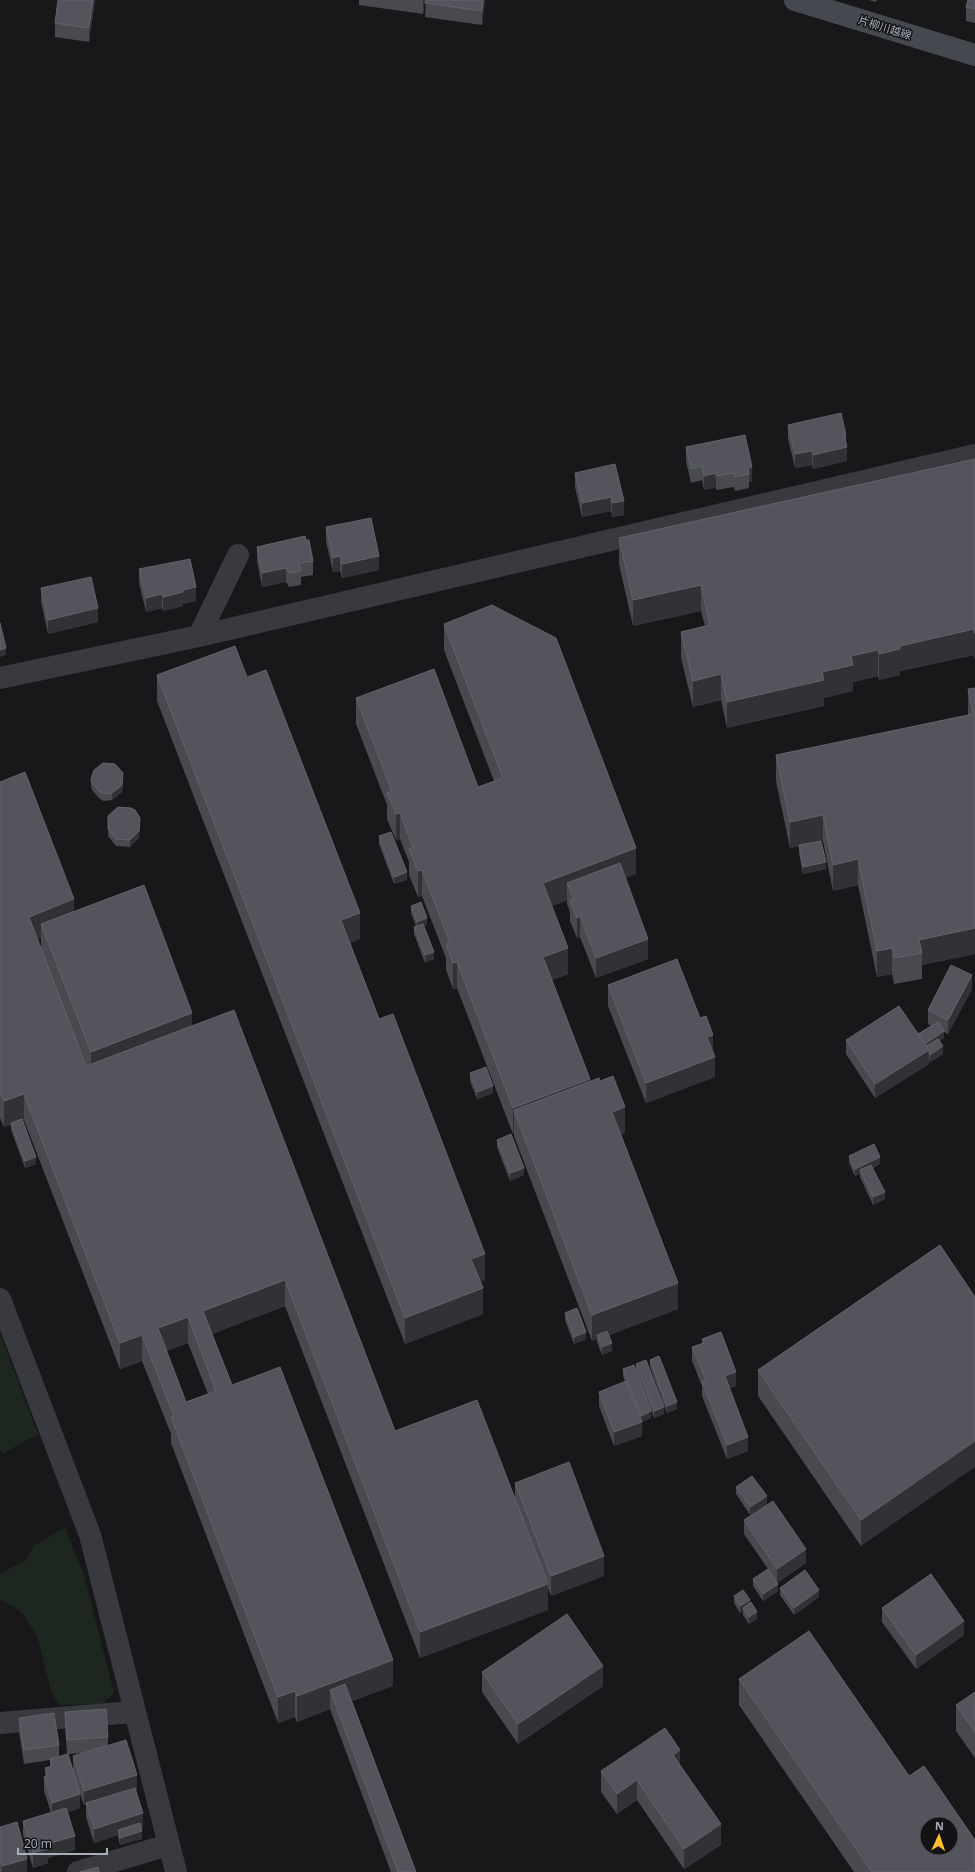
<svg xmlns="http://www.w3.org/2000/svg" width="975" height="1872" font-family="'Open Sans','Noto Sans JP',sans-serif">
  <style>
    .green { fill: #1d261f }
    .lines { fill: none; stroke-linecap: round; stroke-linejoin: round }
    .street { stroke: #393a40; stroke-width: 22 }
    .secondary { stroke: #464850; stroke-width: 22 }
    .wall { fill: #494a50; fill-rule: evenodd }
    .shaded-wall { fill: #313236 }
    .building { fill: #54555c; stroke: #61636a; fill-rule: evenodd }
    .labels { text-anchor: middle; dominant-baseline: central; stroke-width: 3; stroke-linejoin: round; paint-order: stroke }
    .street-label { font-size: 11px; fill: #a9aebb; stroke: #131316 }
  </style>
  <rect width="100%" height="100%" fill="#18181b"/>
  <!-- green -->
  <path class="green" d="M0,1333L38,1434L2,1454L0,1449Z
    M65,1527L85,1578L114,1693L103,1704L59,1705L52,1694L38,1638L22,1612L0,1599V1574L26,1560L34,1546Z"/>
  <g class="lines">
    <!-- street -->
    <path class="street" d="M199,636L238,555
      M0,678L199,636L975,455
      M0,1299L90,1535L176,1872
      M0,1723L133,1712
      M78,1872L168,1845"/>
    <!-- secondary -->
    <path class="secondary" d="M795,0L975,55"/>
  </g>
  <!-- wall -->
  <path class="wall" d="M95,0L89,42L55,37V23Z
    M359,0H425L423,14L359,5Z
    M426,0H485L482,25L425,17Z
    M869,0H877L876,2Z
    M975,0V23L966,21V7Z
    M788,425L846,435L847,461L813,469L812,465L795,468L788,439Z
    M745,435L752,481L749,482V488L735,491L734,487L716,490V487L704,490L702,480L691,483L686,461V447Z
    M975,459L974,659V655L900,671V675L879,680L878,676L853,682V691L824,698V706L727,728L721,700L693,707L681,658V632L705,626L701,611L633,626L619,564V538Z
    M575,473L624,501V515L612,517L611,511L582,517L575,487Z
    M326,527L379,570L342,578L340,571L333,572L326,541Z
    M257,547L313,561V575L301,577V585L289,587L286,582L262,587L257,561Z
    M139,569L196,601L183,604V606L163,611L162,608L146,612L139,583Z
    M41,588L98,622L48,634L41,602Z
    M444,624L636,874L625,878L648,959L596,978L580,937L577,938L570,921V912L567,904V900L552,906L568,974L552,980L590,1081L625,1133L621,1135L678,1309L609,1335L612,1351L602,1355L597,1342V1339L592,1341L514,1136V1134H513L457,988L453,989L446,970V958L422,896L418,897L409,875V862L400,839L396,840L387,819V805L356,724V698L478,787L494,781L444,650Z
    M157,675L247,677L360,939L350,943L379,1019L485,1280L480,1282L483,1314L405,1344L157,701Z
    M975,688V954L922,965V979L894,984L892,974L877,977L858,885L833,891L823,841H821L826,869L803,874L799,853V846L790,848L776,781V755L968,715V689Z
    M91,779L123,781L122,792L112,800L104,801L100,799L92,790L91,786Z
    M0,782L74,912L192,1025L395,1431L515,1499V1483L604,1576L551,1596L548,1588V1610L420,1658L285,1306L212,1334L232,1385L393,1686L352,1701L416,1872H391L330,1709L297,1722L295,1717L278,1723L171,1443V1434L142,1361L120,1369L24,1120H23L36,1164L25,1168L11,1130V1125L4,1127L0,1118ZM41,938V949L38,939ZM188,1343L208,1394L186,1402L166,1351Z
    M140,825L139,838L130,847L116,846L108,836V829Z
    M379,836L407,880L394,884L379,844Z
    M411,906L427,925L424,926L434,959L425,963L414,934V927L416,926L411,913Z
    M608,985L700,1018L713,1053L715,1077L646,1103L608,1006Z
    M972,989L948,1034L944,1032V1038L939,1041L943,1054L930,1062L929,1060V1064L875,1098L846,1054V1040L918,1034L932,1026L928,1024V1010Z
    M470,1073L493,1093L477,1099L470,1081Z
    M497,1140L524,1175L510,1181L497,1147Z
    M849,1156L880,1164L873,1168L885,1199L873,1205L860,1177V1174L855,1176L849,1163Z
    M940,1245L861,1546L758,1396V1370Z
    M565,1313L586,1339L574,1344L565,1320Z
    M702,1339L736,1386L729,1388L748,1451L727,1459L702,1396V1386L692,1361V1347L702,1343Z
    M650,1360L677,1409L667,1413L650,1367Z
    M636,1364L664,1414L654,1418L636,1371Z
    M623,1369L651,1418L642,1422V1436L614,1446L599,1406V1392L625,1382L623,1376Z
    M736,1487L767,1504L750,1515L736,1494Z
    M744,1520L806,1563L777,1583L778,1591L763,1601L753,1586V1579L768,1569L744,1534Z
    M780,1588L819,1597L794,1615L780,1595Z
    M734,1596L750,1604L757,1619L749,1624L743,1615V1611L740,1613L734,1603Z
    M882,1608L964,1635L916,1669L882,1622Z
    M482,1672L603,1686L518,1744L482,1692Z
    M739,1679L909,1776L975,1872H854L739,1705Z
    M975,1692V1758L956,1731V1705Z
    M65,1712L108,1737V1746L137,1789L136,1790L143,1827L141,1828L142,1839L120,1845L118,1837V1835L94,1843L86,1817V1805H84L80,1794V1808L68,1812L75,1850L48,1858V1863L33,1868L23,1835V1821L51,1813L44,1791V1777H45V1768L50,1767V1760L24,1764L19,1732V1718L59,1745V1757L67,1754L65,1726ZM85,1753L73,1756V1770L68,1754Z
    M680,1766L721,1845L684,1869L637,1800L617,1814L601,1792V1771Z
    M0,1827L27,1872H0Z"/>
  <!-- shaded-wall -->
  <path class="shaded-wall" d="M93,0H95L89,42V28Z
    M423,0H425L423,14Z
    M483,0H485L482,25V11Z
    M847,447V461L813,469V455Z
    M812,451V465L795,468V454Z
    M752,467V481L749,482V474L748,469Z
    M716,473V487L704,490V476Z
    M611,497V511L582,517V503Z
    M624,501V515L612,517V503Z
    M340,556V571L333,572V558Z
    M379,556V570L342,578V564Z
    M286,568V582L262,587V573Z
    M701,585V611L633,626V600Z
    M196,587V601L183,604V606L163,611V597L183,590Z
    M162,594V608L146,612V598Z
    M98,608V622L48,634V620Z
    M974,629V655L900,671V675L879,680V654L900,646Z
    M974,633H975V659H974Z
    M6,648V655L0,657V650Z
    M878,650V676L853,682V691L824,698V706L727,728V702L822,672L851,656Z
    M721,674V700L693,707V681Z
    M123,773L122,792L112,800V793Z
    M400,813V839L396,840V814Z
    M823,815V841L790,848V822Z
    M140,818L139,838L130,847V840Z
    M636,848V874L573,898L567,883V900L543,909V883Z
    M858,859V885L833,891V865Z
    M826,862V869L803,874V867Z
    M422,870V896L418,897V871Z
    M407,872V880L394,884V877Z
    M74,899V925L41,924V938L29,943V917Z
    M360,913V939L341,946V920Z
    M580,916V937L577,938V918Z
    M427,918V925L417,929V922Z
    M975,928V954L922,965V953L919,940Z
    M648,939V959L596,978V958Z
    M568,948V974L543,983V957Z
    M892,948V974L877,977V951Z
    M434,952V959L425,963V955Z
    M457,962V988L453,989V963Z
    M972,975V989L948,1034V1020Z
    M192,1013V1039L91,1078V1052Z
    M944,1031V1038L927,1050L923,1045Z
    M713,1035V1055L707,1037Z
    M943,1046V1054L930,1062V1055Z
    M929,1050V1064L875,1098V1084Z
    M715,1057V1077L646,1103V1083Z
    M590,1079V1105L514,1110V1134H513V1108Z
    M493,1086V1093L477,1099V1092Z
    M24,1094V1120L11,1124V1123V1125L4,1127V1101Z
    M625,1107V1133L612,1138V1112Z
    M36,1157V1164L25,1168V1161Z
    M880,1157V1164L862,1173L860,1170V1174L855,1176V1169Z
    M524,1168V1175L510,1181V1173Z
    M885,1192V1199L873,1205V1197Z
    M485,1254V1280L471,1285V1259Z
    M285,1280V1306L203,1337V1311Z
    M678,1283V1309L599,1339L597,1335V1339L592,1341V1315Z
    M483,1288V1314L405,1344V1318Z
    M188,1317V1343L158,1354V1328Z
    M586,1332V1339L574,1344V1337Z
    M142,1335V1361L120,1369V1343Z
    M612,1343V1351L602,1355V1347Z
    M736,1372V1386L725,1390V1376Z
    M677,1402V1409L667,1413V1406Z
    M664,1407V1414L654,1418V1411Z
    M651,1411V1418L642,1422V1436L614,1446V1432L641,1422V1416Z
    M748,1437V1451L727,1459V1445Z
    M975,1441V1467L861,1546V1520Z
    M767,1496V1504L750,1515V1507Z
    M806,1549V1563L777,1583V1569Z
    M604,1556V1576L551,1596V1576Z
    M548,1584V1610L420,1658V1632Z
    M778,1584V1591L763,1601V1594Z
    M819,1590V1597L794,1615V1608Z
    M750,1600V1607L743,1608V1611L740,1613V1606Z
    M757,1612V1619L749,1624V1617Z
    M964,1621V1635L916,1669V1655Z
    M393,1660V1686L336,1707L330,1690V1709L297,1722V1696Z
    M603,1666V1686L518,1744V1724Z
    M295,1691V1717L278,1723V1697Z
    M680,1750V1770L673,1755Z
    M137,1775V1789L84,1805V1791Z
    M637,1780V1800L617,1814V1794Z
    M80,1794V1808L52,1817V1803Z
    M143,1813V1827L119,1835L118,1830V1835L94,1843V1829Z
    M721,1824V1845L684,1869V1849Z
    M142,1831V1839L120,1845V1838Z
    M75,1836V1850L48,1858V1863L33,1868V1853L47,1844Z
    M27,1859V1872H2V1866Z"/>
  <!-- building -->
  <path class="building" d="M58,0H93L89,28L55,23Z
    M426,0H483L482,11L425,3Z
    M968,0H975V9L966,7Z
    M841,413L846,435L844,436L847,447L813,455L812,451L795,454L788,425Z
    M745,435L752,467L748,469L749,474L735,477L734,473L716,476V473L704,476L702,466L691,469L686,447Z
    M975,459V633H974V629L900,646V649L879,654L878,650L851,656L853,665L822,672L824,680L727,702L721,674L693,681L681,632L710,625L701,585L633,600L619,538Z
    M615,464L624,501L612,503L611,497L582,503L575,473Z
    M371,518L379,556L342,564L340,556L333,558L326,527Z
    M305,536L306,540H309L313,561L299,563L301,571L289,573L286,568L262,573L257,547Z
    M190,559L196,587L183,590V592L163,597L162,594L146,598L139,569Z
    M91,577L98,608L48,620L41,588Z
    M492,605L556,638L636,848L543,883L568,948L543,957L590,1079L513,1108L457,962L453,963L446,944L450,943L422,870L418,871L409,849L413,847L400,813L396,814L387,793L392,791L356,698L434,669L478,787L503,778L444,624Z
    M0,623L6,648L0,650Z
    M235,646L247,677L266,670L360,913L341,920L379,1019L393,1014L485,1254L471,1259L483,1288L405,1318L157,675Z
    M975,688V928L919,940L922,953L894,958L892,948L877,951L858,859L833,865L823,815L790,822L776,755L973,714L968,689Z
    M103,763L115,764L123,773L122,785L112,793L104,794L100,792L92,783L91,779L94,770Z
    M25,772L74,899L29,917L86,1066L234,1010L395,1431L477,1400L548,1584L420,1632L285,1280L203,1311L232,1385L280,1367L393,1660L297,1696L295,1691L278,1697L171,1417L174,1416L142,1335L120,1343L24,1094L4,1101L0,1092V782ZM188,1317L216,1391L186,1402L158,1328Z
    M118,807L131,808L135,810L140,818L139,831L130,840L116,839L108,829V816Z
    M391,832L407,872L394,877L379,836Z
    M821,841L826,862L803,867L799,845Z
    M620,863L648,939L596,958L580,916L577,918L570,900H574L567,883Z
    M144,885L192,1013L91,1052L41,924Z
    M421,902L427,918L417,922L411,906Z
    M423,924L434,952L425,955L414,927Z
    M677,959L700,1018L706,1016L713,1035L707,1037L715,1057L646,1083L608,985Z
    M951,965L972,975L948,1020L928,1010Z
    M899,1006L929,1050L875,1084L846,1040Z
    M938,1022L944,1031L925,1044L918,1034Z
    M938,1039L943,1046L930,1055L929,1053V1050L926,1046Z
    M486,1067L493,1086L477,1092L470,1073Z
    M613,1076L625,1107L612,1112L678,1283L592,1315L514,1110L599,1078L600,1081Z
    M22,1119L36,1157L25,1161L11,1123Z
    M511,1134L524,1168L510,1173L497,1140Z
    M874,1144L880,1157L855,1169L849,1156Z
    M871,1165L885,1192L873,1197L860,1170Z
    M940,1245L975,1297V1441L861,1520L758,1370Z
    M577,1308L586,1332L574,1337L565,1313Z
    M607,1331L612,1343L602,1347L597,1335Z
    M721,1332L736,1372L725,1376L748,1437L727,1445L702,1382L706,1380L692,1347L704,1343L702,1339Z
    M659,1356L677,1402L667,1406L650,1360Z
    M646,1360L664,1407L654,1411L636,1364Z
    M634,1365L651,1411L641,1416L623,1369Z
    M626,1381L642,1422L614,1432L599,1392Z
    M569,1462L604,1556L551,1576L515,1483Z
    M752,1476L767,1496L750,1507L736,1487Z
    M773,1501L806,1549L777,1569L744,1520Z
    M768,1569L778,1584L763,1594L753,1579Z
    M805,1570L819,1590L794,1608L780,1588Z
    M931,1574L964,1621L916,1655L882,1608Z
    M743,1590L750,1600L740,1606L734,1596Z
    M751,1602L757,1612L749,1617L743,1608Z
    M567,1614L603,1666L518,1724L482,1672Z
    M809,1631L909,1776L924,1766L975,1840V1872H872L739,1679ZM927,1824H951V1848H927Z
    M345,1684L416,1872H398L330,1690Z
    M975,1692V1732L956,1705Z
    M106,1709L108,1737L67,1740L65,1712Z
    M54,1713L59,1745L24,1750L19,1718Z
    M665,1728L680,1750L673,1755L721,1824L684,1849L637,1780L617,1794L601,1771Z
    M126,1740L137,1775L84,1791L73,1756Z
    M68,1754L80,1794L52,1803L44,1777L48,1776L45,1768L52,1766L50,1759Z
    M135,1788L143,1813L94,1829L86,1803Z
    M66,1808L75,1836L47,1844L48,1849L33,1853L23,1821Z
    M17,1822L27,1859L2,1866L0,1858V1827Z
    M140,1823L142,1831L120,1838L118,1830Z
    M98,1867L99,1872H80Z"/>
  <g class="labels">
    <!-- street labels -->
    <g class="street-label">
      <text transform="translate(885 27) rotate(17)">片柳川越線</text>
    </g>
  </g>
  <!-- north arrow -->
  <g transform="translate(939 1836) rotate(3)"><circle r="19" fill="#131316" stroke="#4f5158"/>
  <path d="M0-3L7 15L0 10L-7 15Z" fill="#ffc02b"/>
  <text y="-6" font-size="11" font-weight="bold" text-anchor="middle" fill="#a9aebb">N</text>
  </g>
  <!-- scale -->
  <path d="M18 1848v6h89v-6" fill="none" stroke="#a9aebb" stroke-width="2"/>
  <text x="24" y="1848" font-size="12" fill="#a9aebb" stroke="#131316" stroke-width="3" paint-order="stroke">20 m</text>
</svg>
